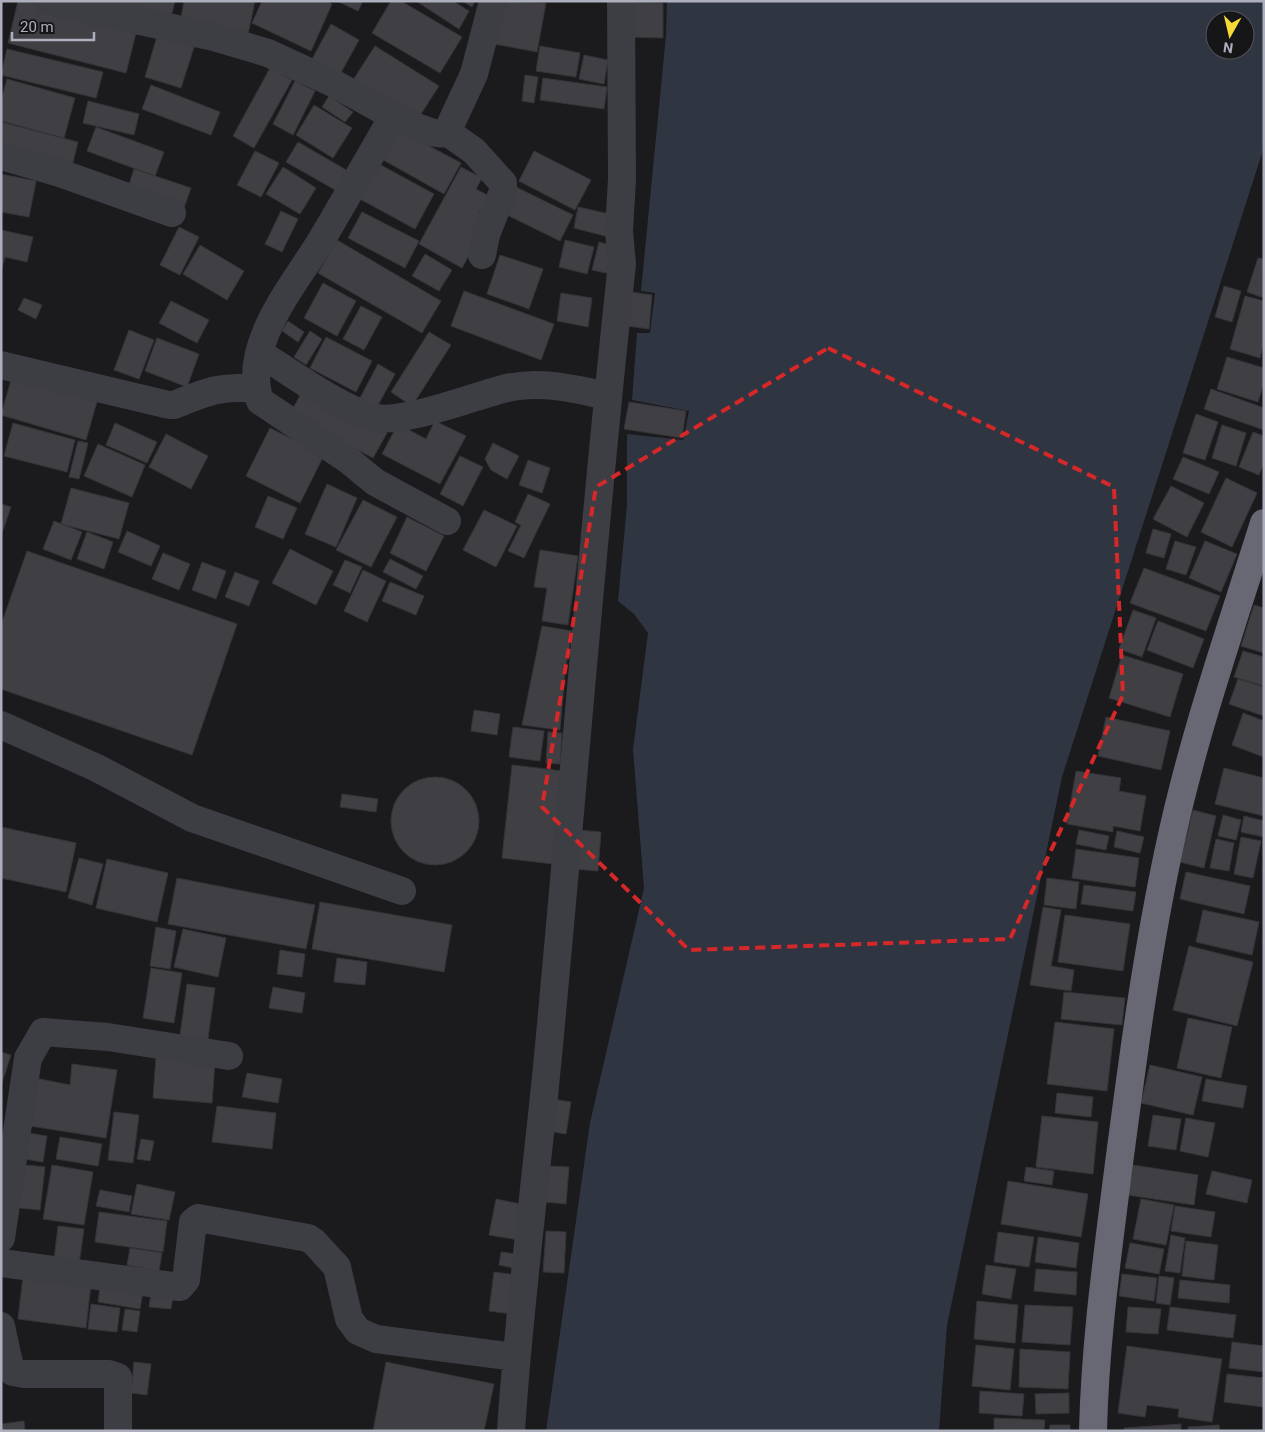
<svg xmlns="http://www.w3.org/2000/svg" width="1265" height="1432" font-family="Roboto,sans-serif">
  <style>
    .water { fill: #2f3642; fill-rule: evenodd }
    .building { fill: #403f44; stroke: #353439 }
    .lines { fill: none; stroke-linecap: round; stroke-linejoin: round }
    .minor { stroke: #3d3d44; stroke-width: 28 }
    .highway { stroke: #676873; stroke-width: 28 }
    .marked { fill: none; stroke: #d62828; stroke-width: 4; stroke-dasharray: 10 6; stroke-linejoin: round }
  </style>
  <rect width="100%" height="100%" fill="#1b1a1d"/>
  <!-- water -->
  <path class="water" d="M667,1H1264V147L1062,777L947,1325L939,1431H546L590,1123L644,888L633,749L648,633L634,614L618,601L627,505V434L683,440L689,411L632,400L637,333H650L655,293L641,291L666,35ZM1215,20H1245V50H1215Z"/>
  <!-- building -->
  <path class="building" d="M18,1H26L137,29L126,73L8,43Z
    M99,1H175L170,21Z
    M184,1H255L247,39L180,23Z
    M262,1H327L332,4L311,51L252,23Z
    M337,1H363L358,11Z
    M391,1H401L462,37L440,73L372,33Z
    M416,1H453L469,11L459,29Z
    M462,1H475L472,7Z
    M496,1L546,3L537,52L489,43Z
    M630,2L663,3V38L629,37Z
    M331,24L359,40L338,78L310,63Z
    M158,33L195,44L181,88L145,77Z
    M375,46L439,86L417,120L353,80Z
    M540,46L580,53L576,77L536,71Z
    M7,49L103,72L96,98L1,75Z
    M584,55L608,60L604,84L579,79Z
    M270,68L292,80L254,148L233,136Z
    M525,75L538,77L534,103L522,101Z
    M543,78L607,87L604,109L540,100Z
    M7,79L75,98L64,138L1,121V100Z
    M295,81L315,91L293,135L273,124Z
    M151,85L220,112L211,135L142,109Z
    M329,96L353,112L345,122L322,107Z
    M88,101L139,114L134,135L83,123Z
    M314,105L352,128L333,158L296,135Z
    M1,122L78,142L71,170L1,152Z
    M96,127L164,152L155,176L87,151Z
    M394,127L461,163L444,194L378,157Z
    M298,142L348,171L337,191L286,162Z
    M255,151L279,163L261,197L237,185Z
    M534,151L591,180L575,210L519,181Z
    M379,164L434,194L415,229L360,199Z
    M283,167L316,188L300,214L266,194Z
    M461,167L482,178L476,189L489,196L479,213L489,218L462,268L419,244Z
    M134,169L191,188L182,213L126,194Z
    M1,174L36,181L29,217L1,212Z
    M516,187L573,215L560,241L503,213Z
    M578,207L614,215L609,237L574,228Z
    M281,211L298,219L282,252L265,244Z
    M362,212L419,241L405,268L348,238Z
    M179,227L199,237L180,275L160,265Z
    M1,230L33,237L27,262L5,257L1,271Z
    M337,240L441,301L422,333L318,273Z
    M565,240L594,247L587,274L559,267Z
    M599,242L617,247L611,274L592,270Z
    M200,245L244,271L227,300L183,274Z
    M425,254L452,270L439,291L412,276Z
    M500,255L543,269L529,309L487,294Z
    M1258,258L1264,259V298L1247,292Z
    M323,283L356,301L337,336L304,318Z
    M1224,286L1241,291L1232,322L1215,317Z
    M464,291L554,324L541,360L451,326Z
    M624,291L652,295L649,329L620,325Z
    M561,293L592,298L588,327L557,321Z
    M1245,296L1264,301V343L1260,358L1230,349Z
    M24,298L42,305L36,319L18,310Z
    M171,301L209,320L197,343L159,323Z
    M361,306L382,317L364,350L343,339Z
    M288,321L304,332L298,342L282,331Z
    M129,330L154,340L139,379L114,370Z
    M310,331L322,339L306,365L294,357Z
    M429,332L451,345L412,406L391,392Z
    M326,337L372,361L356,392L310,368Z
    M157,338L199,354L187,387L145,371Z
    M1227,357L1264,368V383L1258,402L1217,389Z
    M378,364L395,374L377,407L360,398Z
    M13,373L98,398L86,440L1,415Z
    M304,388L387,433L373,458L290,414Z
    M1211,389L1264,408V430L1204,409Z
    M629,402L686,411L682,438L624,429Z
    M1196,414L1218,422L1205,460L1183,453Z
    M435,421L466,436L440,484L382,454L398,424L426,439Z
    M13,423L75,440L67,472L4,456Z
    M115,423L157,442L147,463L106,445Z
    M1222,425L1246,433L1236,466L1212,458Z
    M270,428L324,455L300,503L246,476Z
    M1253,432L1264,436V463L1259,475L1239,467Z
    M166,434L208,456L191,489L149,467Z
    M78,441L88,443L79,479L69,477Z
    M493,443L519,456L507,479L491,470L485,459Z
    M98,444L145,465L132,497L84,476Z
    M460,456L483,467L463,506L440,494Z
    M1183,457L1219,472L1209,494L1173,479Z
    M528,460L550,468L542,493L519,485Z
    M1226,478L1257,493L1232,547L1201,532Z
    M327,484L357,498L336,547L305,534Z
    M1171,486L1204,503L1187,537L1153,519Z
    M71,488L129,503L119,539L61,524Z
    M528,494L550,504L524,558L508,551L521,525L515,522Z
    M268,496L297,508L283,539L255,527Z
    M363,500L397,517L371,567L336,550Z
    M1,504L11,507L1,536Z
    M484,510L517,526L496,567L463,550Z
    M407,517L444,536L426,571L390,553Z
    M54,521L82,532L71,560L43,549Z
    M1153,529L1171,534L1164,558L1146,553Z
    M127,531L160,546L151,566L118,552Z
    M87,532L113,542L104,569L77,559Z
    M1175,541L1196,547L1186,575L1166,569Z
    M1205,541L1237,554L1221,592L1189,578Z
    M290,549L333,571L316,605L272,583Z
    M540,550L578,556L568,625L542,621L547,588L534,587Z
    M27,551L237,624L192,755L1,689V625Z
    M163,553L190,564L179,590L152,579Z
    M390,559L423,576L416,589L383,572Z
    M345,560L362,567L350,593L333,585Z
    M202,562L226,571L216,599L192,590Z
    M1144,568L1220,596L1206,631L1130,603Z
    M363,570L386,581L367,622L344,611Z
    M235,572L259,581L249,606L225,597Z
    M390,582L424,596L416,615L382,601Z
    M1254,605L1264,608V653L1241,646Z
    M1133,610L1156,618L1142,657L1119,649Z
    M1158,621L1204,639L1193,668L1147,650Z
    M542,626L572,631L565,671L560,730L522,725Z
    M1243,651L1264,657V686L1234,677Z
    M1122,655L1183,674L1170,717L1109,698Z
    M1238,679L1264,687V716L1229,704Z
    M474,710L500,714L497,735L471,731Z
    M1243,713L1264,721V757L1232,745Z
    M1106,717L1170,731L1161,770L1098,756Z
    M513,727L544,731L540,761L509,757Z
    M548,732L562,733L560,764L546,763Z
    M512,765L563,771L553,864L502,858Z
    M1224,768L1264,778V816L1215,804Z
    M1076,771L1121,778L1119,791L1146,796L1140,831L1113,826V832L1067,824Z
    M391 821a44 44 0 1 1 88 0a44 44 0 1 1-88 0Z
    M342,794L378,799L376,812L340,807Z
    M1193,810L1216,816L1204,868L1180,862Z
    M1223,815L1241,820L1236,840L1218,836Z
    M1244,816L1264,821V837L1241,832Z
    M1,827L76,843L66,892L1,878Z
    M577,830L601,832L598,871L574,869Z
    M1079,830L1109,836L1106,850L1076,844Z
    M1117,831L1144,837L1140,853L1114,847Z
    M1241,837L1261,841L1253,878L1234,874Z
    M1216,839L1234,843L1229,871L1210,868Z
    M1076,849L1139,858L1135,887L1072,878Z
    M79,858L103,864L92,905L68,898Z
    M107,859L168,873L157,922L96,908Z
    M1186,872L1250,886L1244,914L1180,899Z
    M177,878L315,905L306,949L168,924Z
    M1047,878L1079,882L1076,909L1044,905Z
    M1084,885L1136,892L1133,911L1081,904Z
    M320,902L452,925L444,972L312,949Z
    M1043,907L1061,910L1051,966L1074,970L1071,991L1030,985Z
    M1203,910L1259,922L1252,955L1196,942Z
    M1065,915L1130,924L1123,971L1058,962Z
    M156,927L176,931L170,969L150,966Z
    M183,929L226,938L218,977L174,967Z
    M1189,946L1253,962L1237,1026L1173,1010Z
    M280,950L305,954L302,977L277,974Z
    M337,958L367,962L365,985L334,982Z
    M151,968L182,973L174,1023L143,1018Z
    M187,984L215,988L208,1039L180,1036Z
    M273,987L305,993L302,1013L269,1008Z
    M1064,992L1125,998L1122,1025L1061,1019Z
    M1188,1018L1232,1027L1221,1078L1177,1068Z
    M1055,1022L1114,1029L1107,1091L1047,1084Z
    M1,1052L11,1055L1,1086Z
    M156,1057L215,1061L212,1103L153,1098Z
    M72,1064L117,1070L106,1138L24,1125L35,1078L70,1085Z
    M1150,1065L1202,1077L1193,1115L1141,1103Z
    M247,1073L282,1079L278,1103L242,1097Z
    M1206,1079L1247,1086L1243,1108L1202,1101Z
    M1057,1093L1093,1097L1091,1117L1055,1113Z
    M553,1099L571,1102L566,1134L548,1131Z
    M217,1106L276,1113L272,1149L212,1142Z
    M114,1112L139,1115L133,1163L108,1160Z
    M1153,1115L1181,1119L1176,1150L1148,1146Z
    M1042,1116L1098,1122L1093,1174L1036,1167Z
    M1186,1118L1215,1123L1208,1157L1180,1151Z
    M22,1132L47,1136L43,1162L18,1158Z
    M60,1137L102,1144L98,1166L56,1159Z
    M141,1139L154,1141L150,1161L137,1159Z
    M17,1164L45,1167L40,1210L11,1207Z
    M52,1165L93,1172L84,1225L43,1219Z
    M1133,1165L1198,1175L1194,1205L1128,1195Z
    M549,1166L569,1167L566,1204L546,1202Z
    M1026,1167L1054,1171L1052,1185L1024,1181Z
    M1212,1171L1252,1180L1247,1203L1206,1194Z
    M1008,1181L1088,1194L1081,1237L1001,1224Z
    M137,1184L175,1192L169,1220L131,1214Z
    M100,1190L132,1196L129,1212L96,1206Z
    M496,1199L526,1205L519,1240L489,1235Z
    M1141,1199L1174,1205L1166,1245L1133,1239Z
    M1175,1206L1215,1212L1211,1237L1171,1231Z
    M99,1212L167,1221L163,1252L95,1242Z
    M58,1226L84,1229L79,1264L54,1260Z
    M546,1231L566,1232L564,1273L543,1272Z
    M998,1232L1034,1237L1029,1267L994,1262Z
    M1171,1235L1185,1238L1180,1273L1165,1271Z
    M1038,1237L1079,1243L1076,1268L1035,1262Z
    M1186,1241L1218,1245L1214,1280L1182,1276Z
    M1130,1243L1164,1249L1159,1274L1125,1268Z
    M130,1248L162,1253L159,1271L127,1265Z
    M501,1252L516,1254L514,1268L499,1265Z
    M986,1265L1016,1269L1011,1299L982,1294Z
    M1036,1269L1077,1272L1076,1295L1034,1291Z
    M494,1272L517,1275L512,1314L489,1311Z
    M1122,1274L1157,1278L1154,1301L1119,1296Z
    M23,1276L91,1284L86,1328L18,1319Z
    M1159,1276L1174,1278L1170,1305L1156,1303Z
    M101,1280L144,1286L140,1309L98,1302Z
    M1180,1280L1230,1285L1229,1303L1178,1298Z
    M152,1287L174,1290L171,1309L149,1307Z
    M977,1301L1018,1305L1015,1343L974,1339Z
    M91,1304L120,1308L117,1332L88,1329Z
    M1025,1305L1073,1307L1070,1345L1022,1342Z
    M1128,1307L1161,1309L1158,1334L1126,1332Z
    M1170,1307L1236,1315L1233,1338L1167,1330Z
    M125,1309L140,1311L137,1332L122,1330Z
    M1232,1342L1264,1346V1372L1229,1368Z
    M976,1345L1014,1349L1010,1390L972,1386Z
    M1127,1346L1222,1359L1212,1422L1178,1417L1179,1409L1147,1405L1145,1417L1118,1413Z
    M1020,1349L1070,1352L1068,1389L1019,1387Z
    M134,1362L151,1364L147,1395L131,1393Z
    M386,1362L494,1384L484,1431H373Z
    M1227,1374L1264,1378L1263,1407L1224,1402Z
    M980,1391L1024,1394L1022,1416L979,1413Z
    M1069,1393V1413L1036,1414L1035,1394Z
    M994,1418L1045,1420L1044,1431H994Z
    M24,1421L25,1431H1V1424Z
    M1181,1424V1431H1124V1428Z
    M1050,1425H1070V1431H1049Z
    M1219,1425L1220,1431H1188V1427Z"/>
  <g class="lines">
    <!-- minor -->
    <path class="minor" d="M48,1L214,37L268,53L335,84L393,116C370,157 346,198 322,239C295,284 241,345 260,401L347,459L375,482L447,521
      M393,116C405,121 437,139 447,132L474,74L493,1
      M447,132L474,151L503,183V191L486,235L482,255
      M1,156L60,173L172,213
      M259,353C292,373 335,405 371,417C401,426 476,395 507,388C541,380 575,389 608,396
      M1,365L169,405H174C206,392 221,385 256,389
      M1,725L97,768L192,818L402,891
      M1,1238L28,1058L43,1032L108,1037L229,1056
      M1,1263L180,1287L186,1280L193,1222L198,1218L308,1238L314,1242L337,1267L349,1319L358,1331L376,1339L515,1357
      M1,1326L9,1363L13,1372L24,1374H109L118,1377V1431
      M511,1431C519,1305 536,1181 548,1056C573,792 593,527 622,264L619,231L622,179L621,1"/>
    <!-- highway -->
    <path class="highway" d="M1093,1431C1095,1344 1107,1258 1118,1171C1132,1064 1146,956 1169,849C1192,739 1230,631 1264,523"/>
  </g>
  <!-- marked area -->
  <path class="marked" d="M828,348L1114,487L1123,695L1010,939L689,950L542,807L596,487Z"/>
  <!-- border -->
  <rect width="1265" height="1432" fill="none" stroke="#adafbc" stroke-width="5"/>
  <!-- north arrow -->
  <g transform="translate(1230 35) rotate(188)"><circle r="24" fill="#161518" stroke="#52535a"/>
  <path d="M0-4L9 19L0 12L-9 19Z" fill="#f8da37"/>
  <text y="-8" font-size="14" font-weight="bold" text-anchor="middle" fill="#adafbc">N</text>
  </g>
  <!-- scale -->
  <path d="M12 32v8h82v-8" fill="none" stroke="#adafbc" stroke-width="2.5"/>
  <text x="20" y="32" font-size="15" fill="#adafbc" stroke="#161518" stroke-width="4" paint-order="stroke">20 m</text>
</svg>
